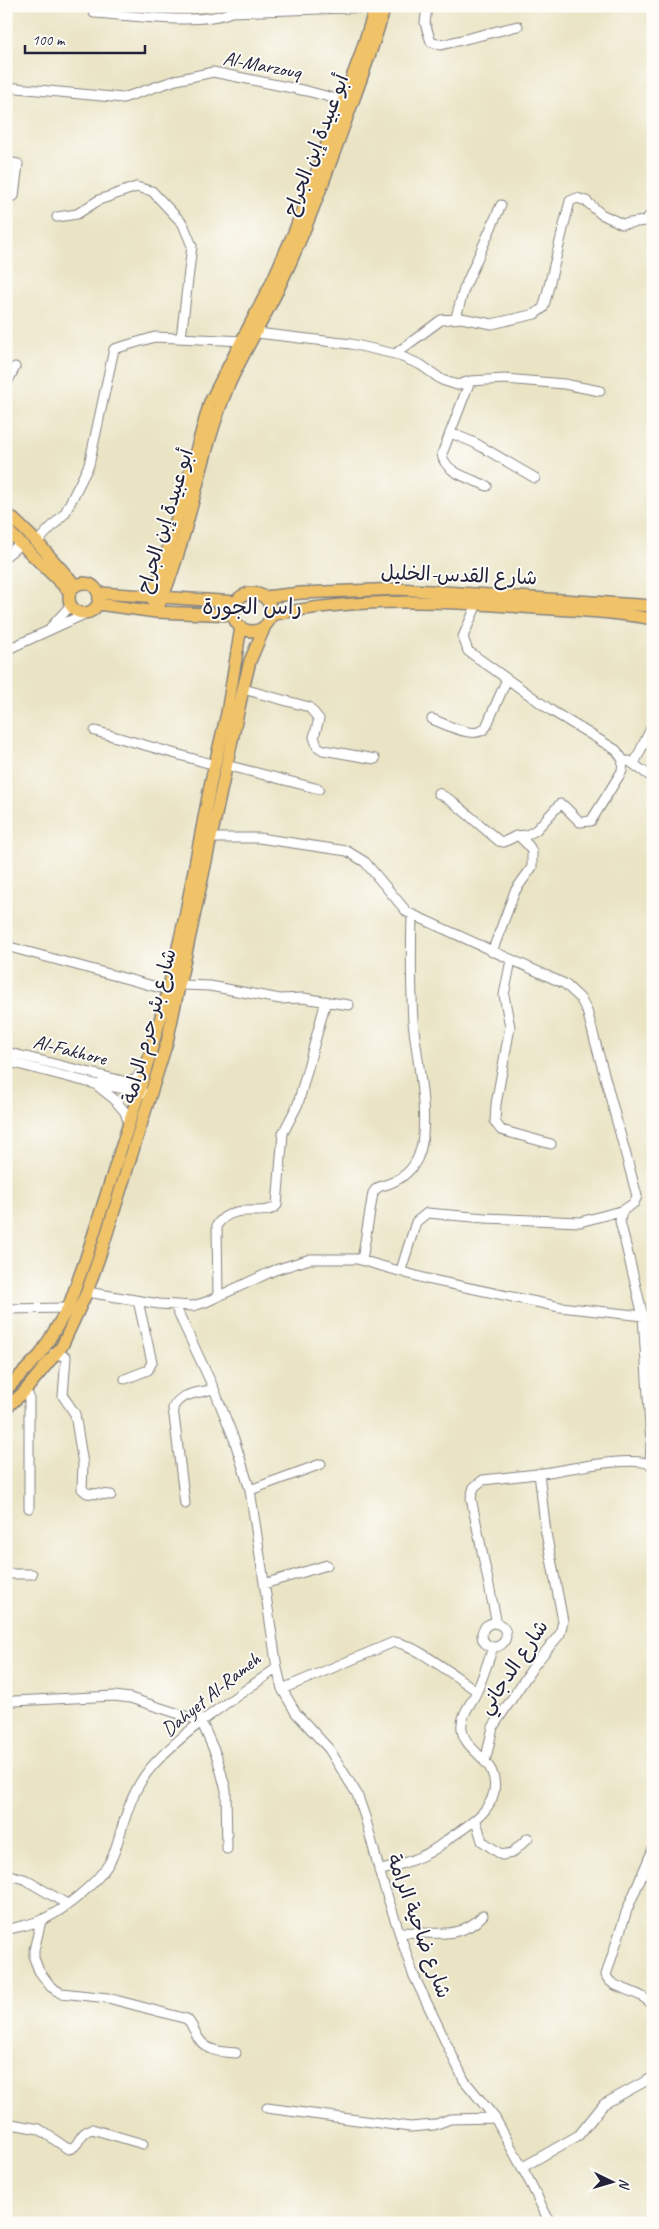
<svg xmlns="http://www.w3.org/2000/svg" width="659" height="2229" font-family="Caveat,'Playpen Sans Arabic',sans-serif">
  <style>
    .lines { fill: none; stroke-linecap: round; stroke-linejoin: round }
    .minor-casing { stroke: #868380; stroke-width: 11 }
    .major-casing { stroke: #868380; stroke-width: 14 }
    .minor { stroke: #fff; stroke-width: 9 }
    .major { stroke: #f1c369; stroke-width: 11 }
    .labels { text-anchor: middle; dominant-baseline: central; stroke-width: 4; stroke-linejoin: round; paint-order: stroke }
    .street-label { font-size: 20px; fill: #22223b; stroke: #fdfcf7 }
    .quarter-label { font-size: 22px; fill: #22223b; stroke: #fdfcf7 }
  </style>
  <rect width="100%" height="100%" fill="#fdfcf7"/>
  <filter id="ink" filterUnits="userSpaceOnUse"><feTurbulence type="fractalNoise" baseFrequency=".02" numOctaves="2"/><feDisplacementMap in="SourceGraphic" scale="10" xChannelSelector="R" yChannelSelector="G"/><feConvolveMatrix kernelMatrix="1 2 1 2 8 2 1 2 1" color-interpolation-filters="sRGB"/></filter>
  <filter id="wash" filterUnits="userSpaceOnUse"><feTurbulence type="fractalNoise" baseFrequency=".0096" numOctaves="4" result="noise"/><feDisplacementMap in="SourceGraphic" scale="20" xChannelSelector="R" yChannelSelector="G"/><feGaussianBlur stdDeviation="1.12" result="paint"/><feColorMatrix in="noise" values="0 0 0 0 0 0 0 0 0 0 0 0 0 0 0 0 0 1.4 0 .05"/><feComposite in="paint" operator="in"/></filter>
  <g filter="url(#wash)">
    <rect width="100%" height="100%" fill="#eae4c5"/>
  </g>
  <g filter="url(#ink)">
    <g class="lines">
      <!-- minor casing -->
      <g class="minor-casing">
        <path id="minor" d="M427,6L425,23L431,42L441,45L518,26
          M94,13C130,15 200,26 231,12L376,7
          M6,87L123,98L176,80L213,72L307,91L344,101
          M6,162L18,164L14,196
          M57,217L77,214L99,200L136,187L152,191L183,224L192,246L181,338
          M456,317L464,289L501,205
          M257,333L351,344L395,354L421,365L442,380L457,385L470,381L505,379L564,384L600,391
          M395,354L441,320L461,318L492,324L535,314L543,308L545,302L570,201L577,198L586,201L601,214L622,224L645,221L653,212
          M470,381L442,454C444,473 472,479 487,486
          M6,385L15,367
          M451,433L475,443L535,478
          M37,542L65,513L89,465L114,349L155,337L245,341
          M6,556L20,544
          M51,627L71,605
          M6,650L87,613
          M243,689L309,707L319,719L314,737L317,746L323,750L375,759
          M432,719C445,724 476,741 486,727L507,679
          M95,731L215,765
          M629,761L653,778
          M634,764L653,724
          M226,765L319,789
          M438,793L452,801L499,841L504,842L516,836L527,835L536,830L560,804L564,806L580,822L591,821L622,771L623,760L616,750L552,711L468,651L463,637L477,604
          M212,838H259L347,851L365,862L407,912L565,984L580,998L587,1011L637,1196L634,1203L622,1211L620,1221L643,1316L651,1442L650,1464
          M6,946L168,990
          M492,952L515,891L532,867V852L529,846L519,836
          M511,960L504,995L510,1027L496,1104L495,1122L501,1130L551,1144
          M181,985L210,986L280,999L303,998L349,1005
          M6,1052L127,1082L136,1079L144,1068
          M6,1061L95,1084L114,1099L125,1112L129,1124
          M100,1084L144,1093
          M362,1260L373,1193C377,1186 382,1186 388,1184C402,1179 413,1169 418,1157C432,1126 416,1055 413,1021C411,986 411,950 412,915
          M401,1270L416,1222L427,1213L485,1218L580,1222L624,1210
          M87,1292L159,1304L193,1306L206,1302L275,1270L310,1259H357L427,1279L560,1307L653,1317
          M218,1296L217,1225C234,1200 266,1219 277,1205L283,1133L298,1104L326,1001
          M6,1309L68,1308
          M54,1353L66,1357L63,1396L75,1414L83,1464L82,1489L87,1493L111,1495
          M125,1379L148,1370L152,1362L138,1301
          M24,1392L29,1396V1508
          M250,1490L321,1464
          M185,1504L173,1408C179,1393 199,1393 214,1389
          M6,1574H32
          M264,1584L327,1565
          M482 1635a12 12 0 1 1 24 0a12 12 0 1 1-24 0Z
          M497,1624L471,1498L474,1487L483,1480C501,1478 519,1476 537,1474C559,1471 638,1453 653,1466
          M277,1668L282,1689L296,1713L329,1749L357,1794L365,1817L382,1880L413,1974L464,2080L495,2118L531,2184L550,2223
          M282,1689L394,1642C415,1644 457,1678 477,1691
          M14,1701L114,1696L130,1698L201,1721L217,1757L226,1790L227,1849
          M485,1762L493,1727L535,1664L560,1634L563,1621L546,1533L539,1473
          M476,1821L482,1841L502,1855L512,1853L528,1838
          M653,1849L627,1910L606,1975C611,1991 643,1989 653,2007
          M379,1871C394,1866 411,1862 426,1854C435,1850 443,1843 451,1837C473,1823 504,1803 492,1772C485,1755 464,1748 462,1729C460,1715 472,1703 477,1691C483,1677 488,1662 493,1647
          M6,1874L24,1879L67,1904
          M41,1921L34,1950V1958L39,1971L51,1987L61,1993L108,1998L187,2019C193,2025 194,2032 199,2039C208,2052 222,2052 236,2053
          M6,1930C17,1927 29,1925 39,1921C63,1912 105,1878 114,1853C125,1821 130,1790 154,1764C189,1726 235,1698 277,1668L250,1490L234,1439L214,1389L175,1306
          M400,1932C432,1932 460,1941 483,1915
          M267,2108L410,2127L434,2125L450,2119L495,2118
          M6,2123L39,2129L68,2149C81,2147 77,2133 92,2129L143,2144
          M523,2167L579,2135L604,2104L653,2077"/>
      </g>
      <!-- major casing -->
      <g class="major-casing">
        <path id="major" d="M6,512L37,542L75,585
          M6,529L70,592
          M69 598a15 15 0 1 1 30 0a15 15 0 1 1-30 0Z
          M99,593L237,602
          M233 612a19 19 0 1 1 38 0a19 19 0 1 1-38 0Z
          M264,597L301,593L399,589L653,606
          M98,604L156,612L234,615
          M156,612L152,596L162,570L210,402L270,286L295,230L360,56L376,6
          M156,612C189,541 198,461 227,389C242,354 264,320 280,285C304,235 323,183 342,131C357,90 373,49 385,6
          M271,615C359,597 447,601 536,608C575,610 614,612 653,619
          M6,1390L40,1355L68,1308L86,1258L139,1092L166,999L185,917L211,781L227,713L241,627
          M6,1408L24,1392L62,1346L87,1292L102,1249L167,1042L243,689L250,661L265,626"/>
      </g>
      <!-- minor -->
      <use href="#minor" class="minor"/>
      <!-- major -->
      <use href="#major" class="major"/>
    </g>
  </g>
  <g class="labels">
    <!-- street labels -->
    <g class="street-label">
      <text transform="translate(262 65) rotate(11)">Al-Marzouq</text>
      <text transform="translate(316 145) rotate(-69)">أبو عبيدة إبن الجراح</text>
      <text transform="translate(165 521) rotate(-73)">أبو عبيدة إبن الجراح</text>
      <text transform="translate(459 575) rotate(2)">شارع القدس-الخليل</text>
      <text transform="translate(149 1026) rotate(-75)">شارع بئر حرم الرامة</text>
      <text transform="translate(70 1050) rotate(14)">Al-Fakhore</text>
      <text transform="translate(513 1667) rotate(-56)">شارع الدجاني</text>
      <text transform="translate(211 1694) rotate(-39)">Dahyet Al-Rameh</text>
      <text transform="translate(419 1926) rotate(70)">شارع ضاحية الرامة</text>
    </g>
    <!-- quarter labels -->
    <g class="quarter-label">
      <text x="252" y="607">راس الجورة</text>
    </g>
  </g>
  <!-- margin -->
  <rect width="659" height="2229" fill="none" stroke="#fdfcf7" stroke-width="25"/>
  <!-- north arrow -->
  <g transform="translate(612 2182) rotate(95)" stroke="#fdfcf7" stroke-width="4" paint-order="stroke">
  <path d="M0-4L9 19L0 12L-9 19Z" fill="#22223b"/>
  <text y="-8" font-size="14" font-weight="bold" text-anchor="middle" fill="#22223b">N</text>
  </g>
  <!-- scale -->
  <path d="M25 45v8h120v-8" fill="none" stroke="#22223b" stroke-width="2.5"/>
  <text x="32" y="45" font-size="15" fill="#22223b" stroke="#fdfcf7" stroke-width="4" paint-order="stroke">100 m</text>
</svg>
